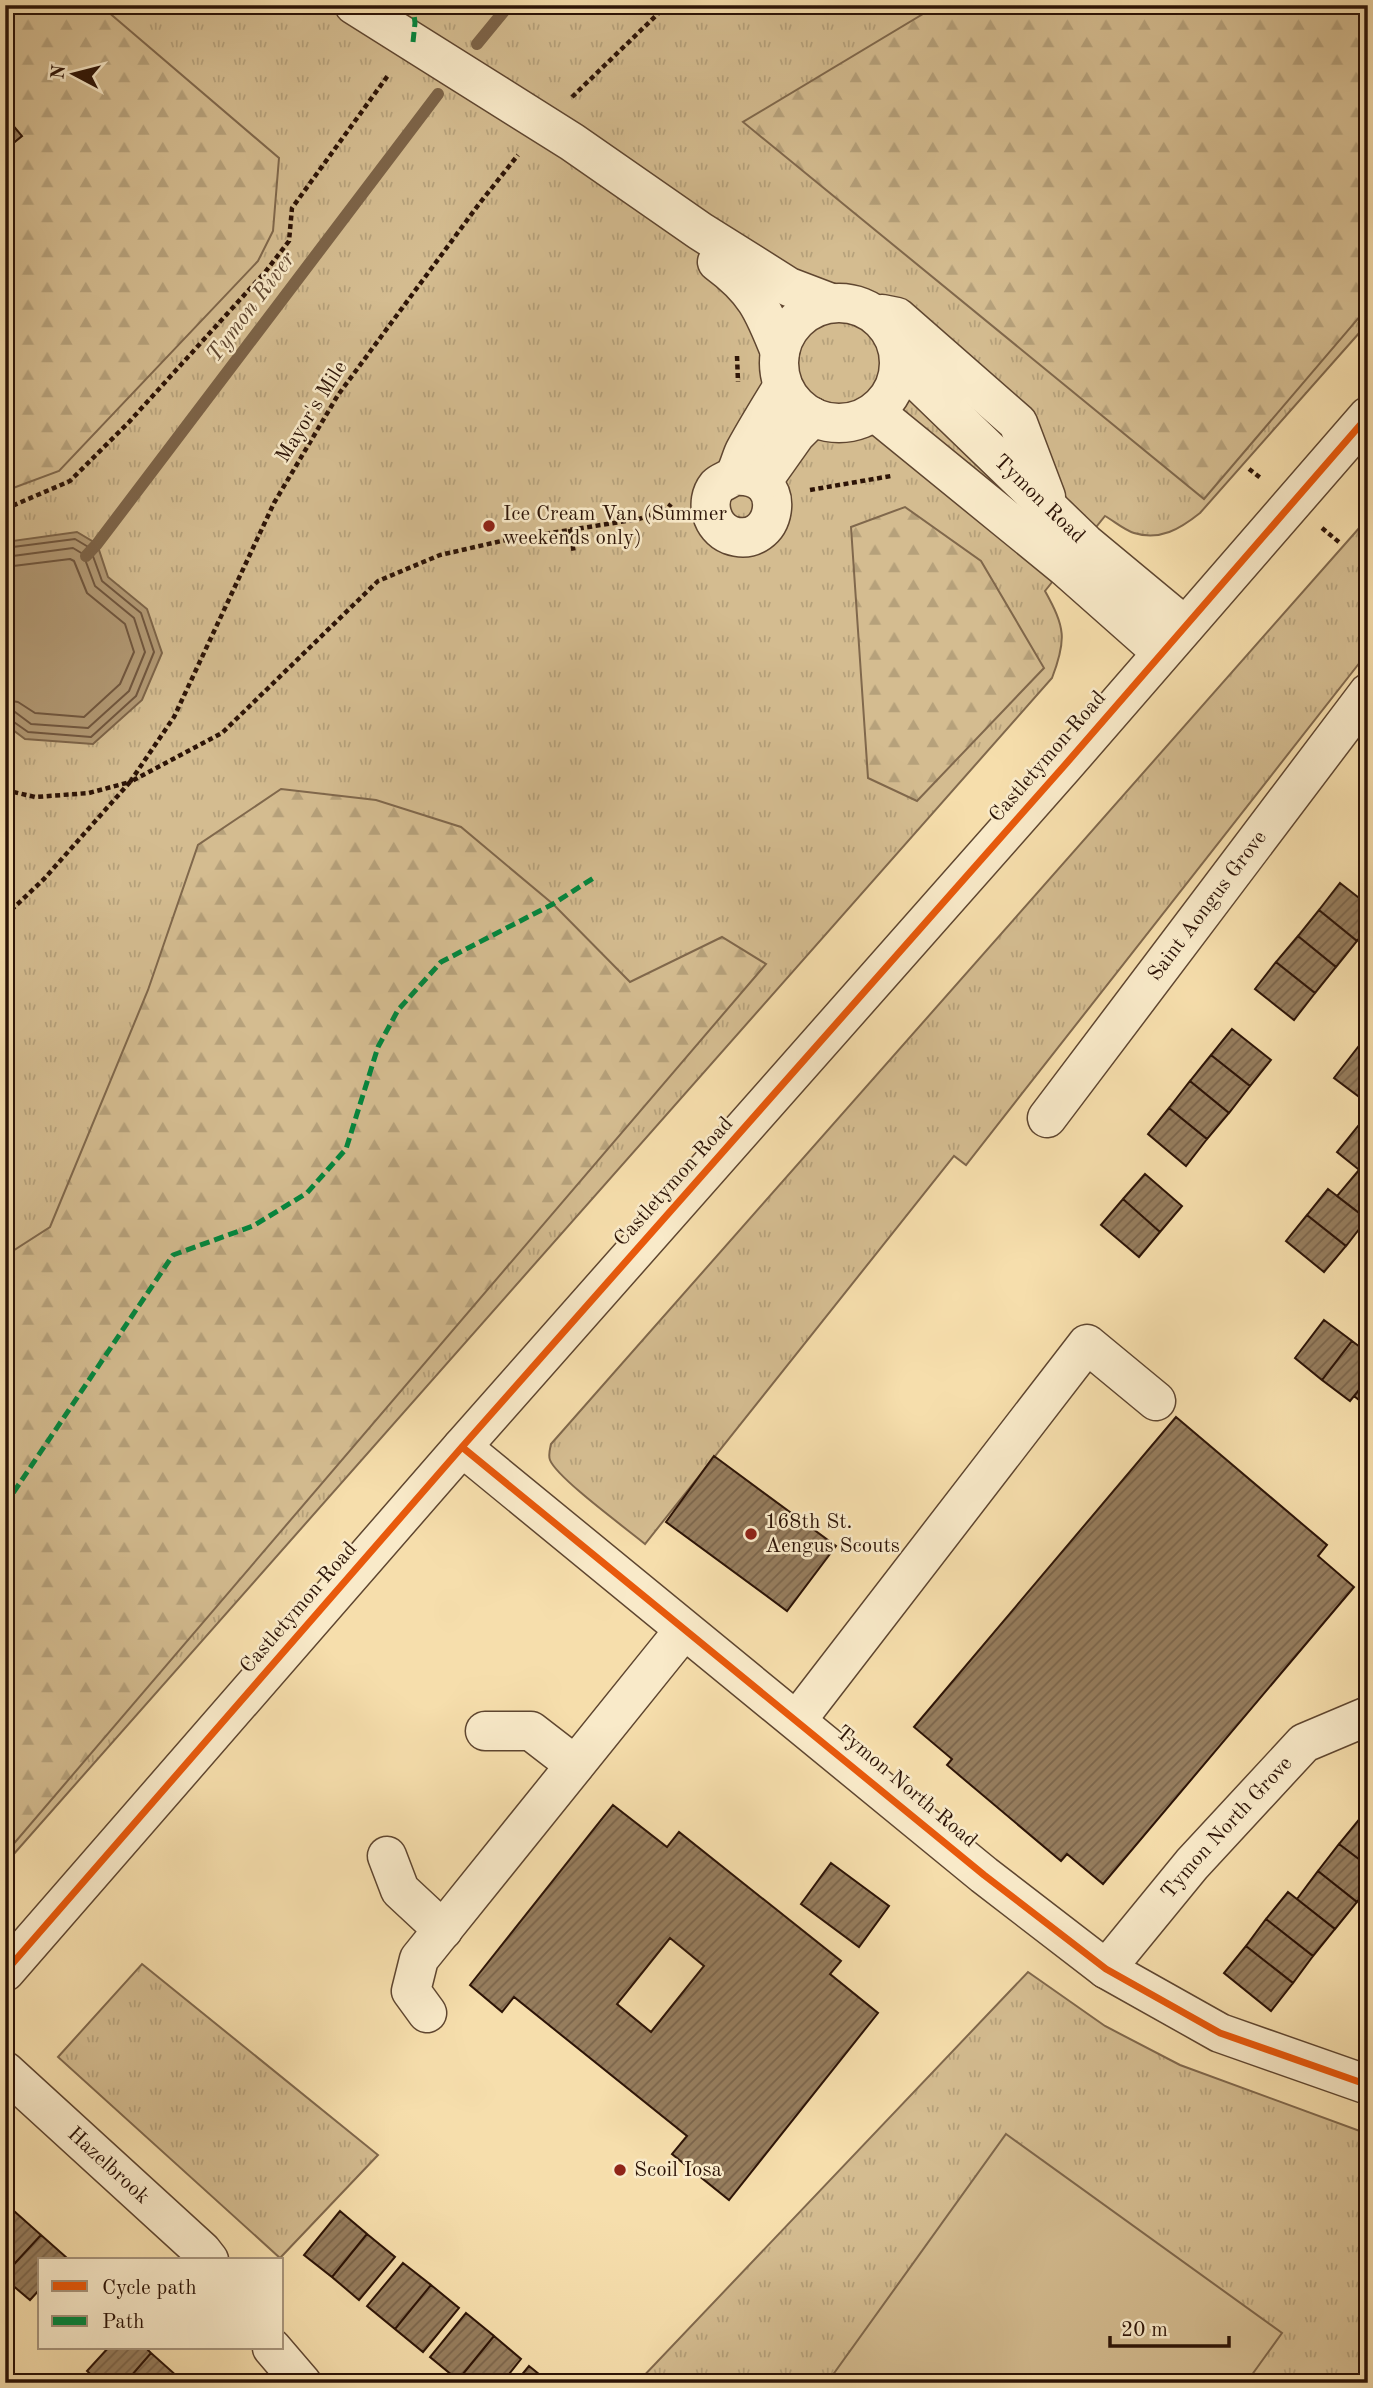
<svg xmlns="http://www.w3.org/2000/svg" width="1373" height="2388" font-family="'Old Standard TT',serif">
  <style>
    .grass { fill: url(#grass-tufts); stroke: #80684c; stroke-width: 2 }
    .forest { fill: url(#forest-firs); stroke: #80684c; stroke-width: 2 }
    .pitch { fill: #d4bc90; stroke: #80684c; stroke-width: 2 }
    .water { fill: #b29974; stroke: #7d6448; stroke-width: 2 }
    .lines { fill: none; stroke-linecap: round; stroke-linejoin: round }
    .shore { stroke: #70563e; stroke-width: 2 }
    .stream { stroke: #7d6448; stroke-width: 12 }
    .building { fill: url(#building-hatch); stroke: #2d1407; stroke-width: 2; fill-rule: evenodd }
    .minor-casing { stroke: #5f4630; stroke-width: 41 }
    .path { stroke: #2d1407; stroke-width: 4.5; stroke-dasharray: 5 3.5; stroke-linecap: butt }
    .minor { stroke: #f9eac9; stroke-width: 38 }
    .quiet { stroke: #00873e; stroke-width: 5; stroke-dasharray: 10 5; stroke-linecap: butt }
    .cycleway-casing { stroke: #f9eac9; stroke-width: 11 }
    .cycleway { stroke: #e8590c; stroke-width: 7 }
    .poi-dot { fill: #8f2418; stroke: #f9eac9; stroke-width: 2.5 }
    .labels { text-anchor: middle; dominant-baseline: central; stroke-width: 5; stroke-linejoin: round; paint-order: stroke }
    .street-label { font-size: 21px; fill: #2d1407; stroke: #f9eac9 }
    .poi-label { font-size: 21px; fill: #2d1407; stroke: #f9eac9; text-anchor: start }
    .water-label { font-size: 23px; font-style: italic; fill: #624933; stroke: #f9eac9 }
  </style>
  <defs>
    <pattern id="grass-tufts" width="24" height="20" patternUnits="userSpaceOnUse" patternTransform="scale(1.75)"><rect width="24" height="20" fill="#d4bc90"/><path d="M3 7l-1-3M5 7V3M7 7l1-3M15 17l-1-3M17 17v-4M19 17l1-3" fill="none" stroke="#b6a17b"/></pattern>
    <pattern id="forest-firs" width="22" height="20" patternUnits="userSpaceOnUse" patternTransform="scale(1.75)"><rect width="22" height="20" fill="#d4bc90"/><path d="M5 1l3.5 6h-7zM16 11l3.5 6h-7z" fill="#b6a17b"/></pattern>
    <pattern id="building-hatch" width="6" height="6" patternUnits="userSpaceOnUse" patternTransform="scale(1.75)"><rect width="6" height="6" fill="#967d5d"/><path d="M-1 1l2-2M0 6l6-6M5 7l2-2" fill="none" stroke="#7b654b"/></pattern>
  </defs>
  <rect width="100%" height="100%" fill="#f6deac"/>
  <filter id="stains"><feTurbulence type="fractalNoise" baseFrequency=".00286" numOctaves="4"/><feColorMatrix values="0 0 0 0 .2 0 0 0 0 .09 0 0 0 0 .02 0 0 0 .5 -.17"/></filter>
  <radialGradient id="worn" r=".72"><stop offset=".6" stop-color="#630" stop-opacity="0"/><stop offset="1" stop-color="#630" stop-opacity=".3"/></radialGradient>
  <!-- grass -->
  <path class="grass" d="M5,5H1368V323L1200,513C1180,529 1160,541 1134,533C1124,530 1114,521 1105,516L1045,591C1065,627 1067,639 1052,678L5,1864Z
    M1368,518V652L966,1165L954,1156L645,1544C627,1529 557,1478 550,1460C548,1455 550,1449 551,1444Z
    M142,1964L378,2155L280,2258L58,2057Z
    M1028,1972L1105,2026L1180,2065L1368,2134V2383H637Z"/>
  <!-- forest -->
  <path class="forest" d="M5,5H100L279,158L273,231L258,261L59,471L5,491Z
    M938,5H1368V307L1204,499L743,122Z
    M905,507L981,561L1044,668L917,801L868,778L851,527Z
    M281,789L376,800L461,827L553,904L630,982L722,937L766,964L5,1854V1256L50,1227L148,990L198,845Z"/>
  <!-- pitch -->
  <path class="pitch" d="M1006,2134L1282,2333L1246,2383H827Z"/>
  <!-- water -->
  <path class="water" d="M77,532L97,544L108,577L147,609L162,653L142,700L93,744L25,739L5,724V542Z"/>
  <g class="lines">
    <!-- shore -->
    <path class="shore" d="M5,548L75,539L90,548L102,581L141,613L154,652L136,696L91,737L28,732L11,720L5,719
      M5,557L73,548L83,554L95,586L134,618L145,652L129,691L88,728L31,724L15,712L5,710
      M5,567L70,559L74,561L87,593L125,624L134,652L120,684L84,717L35,713L18,702L5,700"/>
    <!-- stream -->
    <path class="stream" d="M477,44L509,5
      M86,556L97,544L438,94"/>
  </g>
  <!-- building -->
  <path class="building" d="M5,116L22,136L5,150Z
    M1368,858V872L1361,867Z
    M1340,883L1368,905V928L1357,941L1319,910Z
    M1319,910L1357,941L1336,967L1298,936Z
    M1298,936L1336,967L1315,993L1276,962Z
    M1276,962L1315,993L1294,1020L1255,989Z
    M1232,1029L1271,1060L1250,1086L1211,1055Z
    M1365,1038L1368,1040V1091L1362,1099L1334,1078Z
    M1211,1055L1250,1086L1229,1113L1190,1081Z
    M1190,1081L1229,1113L1207,1139L1169,1108Z
    M1169,1108L1207,1139L1186,1166L1148,1134Z
    M1358,1126L1368,1133V1177L1337,1152Z
    M1359,1170L1368,1177V1220L1337,1196Z
    M1145,1174L1182,1206L1160,1232L1123,1199Z
    M1328,1189L1367,1219L1346,1246L1307,1215Z
    M1123,1199L1160,1232L1139,1257L1101,1225Z
    M1307,1215L1346,1246L1324,1272L1286,1241Z
    M1324,1320L1352,1341L1322,1380L1295,1358Z
    M1352,1341L1368,1353V1379L1350,1401L1322,1380Z
    M1368,1379V1407L1354,1396Z
    M1176,1417L1327,1545L1318,1556L1354,1587L1103,1884L1067,1854L1061,1861L947,1765L952,1759L914,1727Z
    M714,1456L836,1546L787,1611L666,1522Z
    M613,1805L667,1847L679,1832L841,1961L830,1974L878,2013L729,2200L672,2154L687,2136L514,1997L502,2012L470,1985ZM670,1938L704,1966L651,2032L617,2004Z
    M1368,1808V1822L1361,1817Z
    M1361,1817L1368,1822V1866L1339,1844Z
    M1339,1844L1368,1866V1887L1357,1902L1318,1871Z
    M831,1863L889,1906L859,1947L801,1904Z
    M1318,1871L1357,1902L1335,1929L1297,1899Z
    M1288,1892L1335,1929L1313,1956L1266,1919Z
    M1266,1919L1313,1956L1293,1983L1246,1946Z
    M1246,1946L1293,1983L1271,2011L1224,1973Z
    M14,2211L41,2235L5,2274V2220Z
    M340,2211L367,2234L332,2277L304,2255Z
    M367,2234L395,2257L359,2300L332,2277Z
    M41,2235L67,2258L66,2260H40V2289L30,2300L5,2279V2274Z
    M403,2263L431,2285L395,2329L367,2306Z
    M431,2285L459,2308L423,2352L395,2329Z
    M466,2313L494,2336L458,2380L430,2357Z
    M494,2336L521,2359L502,2383H462L458,2380Z
    M108,2348H146L151,2353L125,2383H100L87,2371Z
    M151,2353L178,2377L173,2383H125Z
    M529,2366L550,2383H515Z"/>
  <g class="lines">
    <!-- minor casing -->
    <g class="minor-casing">
      <g id="minor">
        <path d="M354,5L572,142L700,231L789,287L831,303"/>
        <path d="M717,262C755,290 763,309 780,352"/>
        <circle cx="839" cy="363" r="60"/>
        <path d="M882,314L897,317L1018,423L1046,497"/>
        <path id="s1" d="M900,364L1085,543L1185,626"/>
        <path d="M875,412L1065,567L1161,652"/>
        <path d="M734,476C793,471 777,552 730,535C712,528 704,502 717,486C722,481 730,480 734,475C739,469 741,457 745,450C757,428 770,407 783,386"/>
        <path d="M762,482L796,434L813,417"/>
        <path id="s2" d="M1047,1118L1368,693"/>
        <path d="M462,1447L984,1875L1106,1969L1220,2033L1368,2085"/>
        <path d="M797,1720L1087,1344L1156,1401"/>
        <path d="M485,1731H531L575,1765"/>
        <path d="M387,1856L400,1890L443,1930"/>
        <path id="s3" d="M1106,1969L1192,1864L1304,1743L1368,1716"/>
        <path d="M5,1972L462,1447L1064,766L1368,416"/>
        <path d="M427,2013L411,1991L419,1959L684,1630"/>
        <path id="s4" d="M5,2071L202,2251L209,2260"/>
        <path d="M272,2348L302,2383"/>
      </g>
    </g>
    <!-- path -->
    <path class="path" d="M572,97L667,5
      M737,356L738,382
      M1249,469L1262,479
      M810,490L891,476
      M5,509L70,481L129,422L266,271L289,241L292,208L389,74
      M1322,528L1340,543
      M570,529L574,554
      M5,790L35,797L89,793L130,782L174,717L274,503L338,395L479,204L518,155
      M5,916L44,879L130,782L222,733L378,581L440,555L506,540L639,519L667,509L671,504"/>
    <!-- minor -->
    <use href="#minor" class="minor"/>
    <!-- quiet -->
    <path class="quiet" d="M413,42L415,23L413,5
      M5,1505L173,1255L253,1226L307,1193L346,1149L378,1047L398,1010L441,962L553,904L595,877"/>
    <!-- cycleway casing -->
    <g class="cycleway-casing">
      <path id="cycleway" d="M462,1447L984,1875L1106,1969L1220,2033L1368,2085
        M5,1972L462,1447L1064,766L1368,416"/>
    </g>
    <!-- cycleway -->
    <use href="#cycleway" class="cycleway"/>
  </g>
  <!-- markers -->
  <g class="poi-dot">
    <circle cx="489" cy="526" r="7"/>
    <circle cx="751" cy="1534" r="7"/>
    <circle cx="620" cy="2170" r="7"/>
  </g>
  <g class="labels">
    <!-- street labels -->
    <g class="street-label">
      <text transform="translate(312 412) rotate(-58)">Mayor's Mile</text>
      <text stroke="none"><textPath href="#s1" startOffset="194">Tymon Road</textPath></text>
      <text transform="translate(1048 757) rotate(-49)">Castletymon Road</text>
      <text stroke="none"><textPath href="#s2" startOffset="266">Saint Aongus Grove</textPath></text>
      <text transform="translate(674 1182) rotate(-48)">Castletymon Road</text>
      <text transform="translate(299 1608) rotate(-49)">Castletymon Road</text>
      <text transform="translate(906 1787) rotate(40)">Tymon North Road</text>
      <text stroke="none"><textPath href="#s3" startOffset="186">Tymon North Grove</textPath></text>
      <text stroke="none"><textPath href="#s4" startOffset="140">Hazelbrook</textPath></text>
    </g>
    <!-- poi labels -->
    <g class="poi-label">
      <text x="503" y="514">Ice Cream Van (Summer<tspan x="503" dy="24">weekends only)</tspan></text>
      <text x="765" y="1522">168th St.<tspan x="765" dy="24">Aengus Scouts</tspan></text>
      <text x="634" y="2170">Scoil Iosa</text>
    </g>
    <!-- water labels -->
    <g class="water-label">
      <text transform="translate(251 307) rotate(-53)">Tymon River</text>
    </g>
  </g>
  <!-- margin -->
  <rect width="1373" height="2388" fill="none" stroke="#f6deac" stroke-width="28"/>
  <rect x="7" y="7" width="1359" height="2374" fill="none" stroke="#2d1407" stroke-width="3.5"/>
  <rect x="14" y="14" width="1345" height="2360" fill="none" stroke="#2d1407" stroke-width="2"/>
  <!-- legend -->
  <rect x="38" y="2258" width="245" height="91" fill="#f9eac9" stroke="#a7947b" stroke-width="2"/>
  <rect x="52" y="2281" width="35" height="10" fill="#e8590c" stroke="#a7947b" stroke-width="2"/>
  <text x="102" y="2294" font-size="21" fill="#2d1407">Cycle path</text>
  <rect x="52" y="2316" width="35" height="10" fill="#00873e" stroke="#a7947b" stroke-width="2"/>
  <text x="102" y="2328" font-size="21" fill="#2d1407">Path</text>
  <!-- north arrow -->
  <g transform="translate(74 74) rotate(277)" stroke="#f9eac9" stroke-width="5" paint-order="stroke">
  <path d="M0-5L12 26L0 18L-12 26Z" fill="#2d1407"/>
  <text y="-10" font-size="19" font-weight="bold" text-anchor="middle" fill="#2d1407">N</text>
  </g>
  <!-- scale -->
  <path d="M1110 2336v10h119v-10" fill="none" stroke="#2d1407" stroke-width="3.5"/>
  <text x="1121" y="2336" font-size="21" fill="#2d1407" stroke="#f9eac9" stroke-width="5" paint-order="stroke">20 m</text>
  <rect width="100%" height="100%" filter="url(#stains)"/>
  <rect width="100%" height="100%" fill="url(#worn)"/>
</svg>
